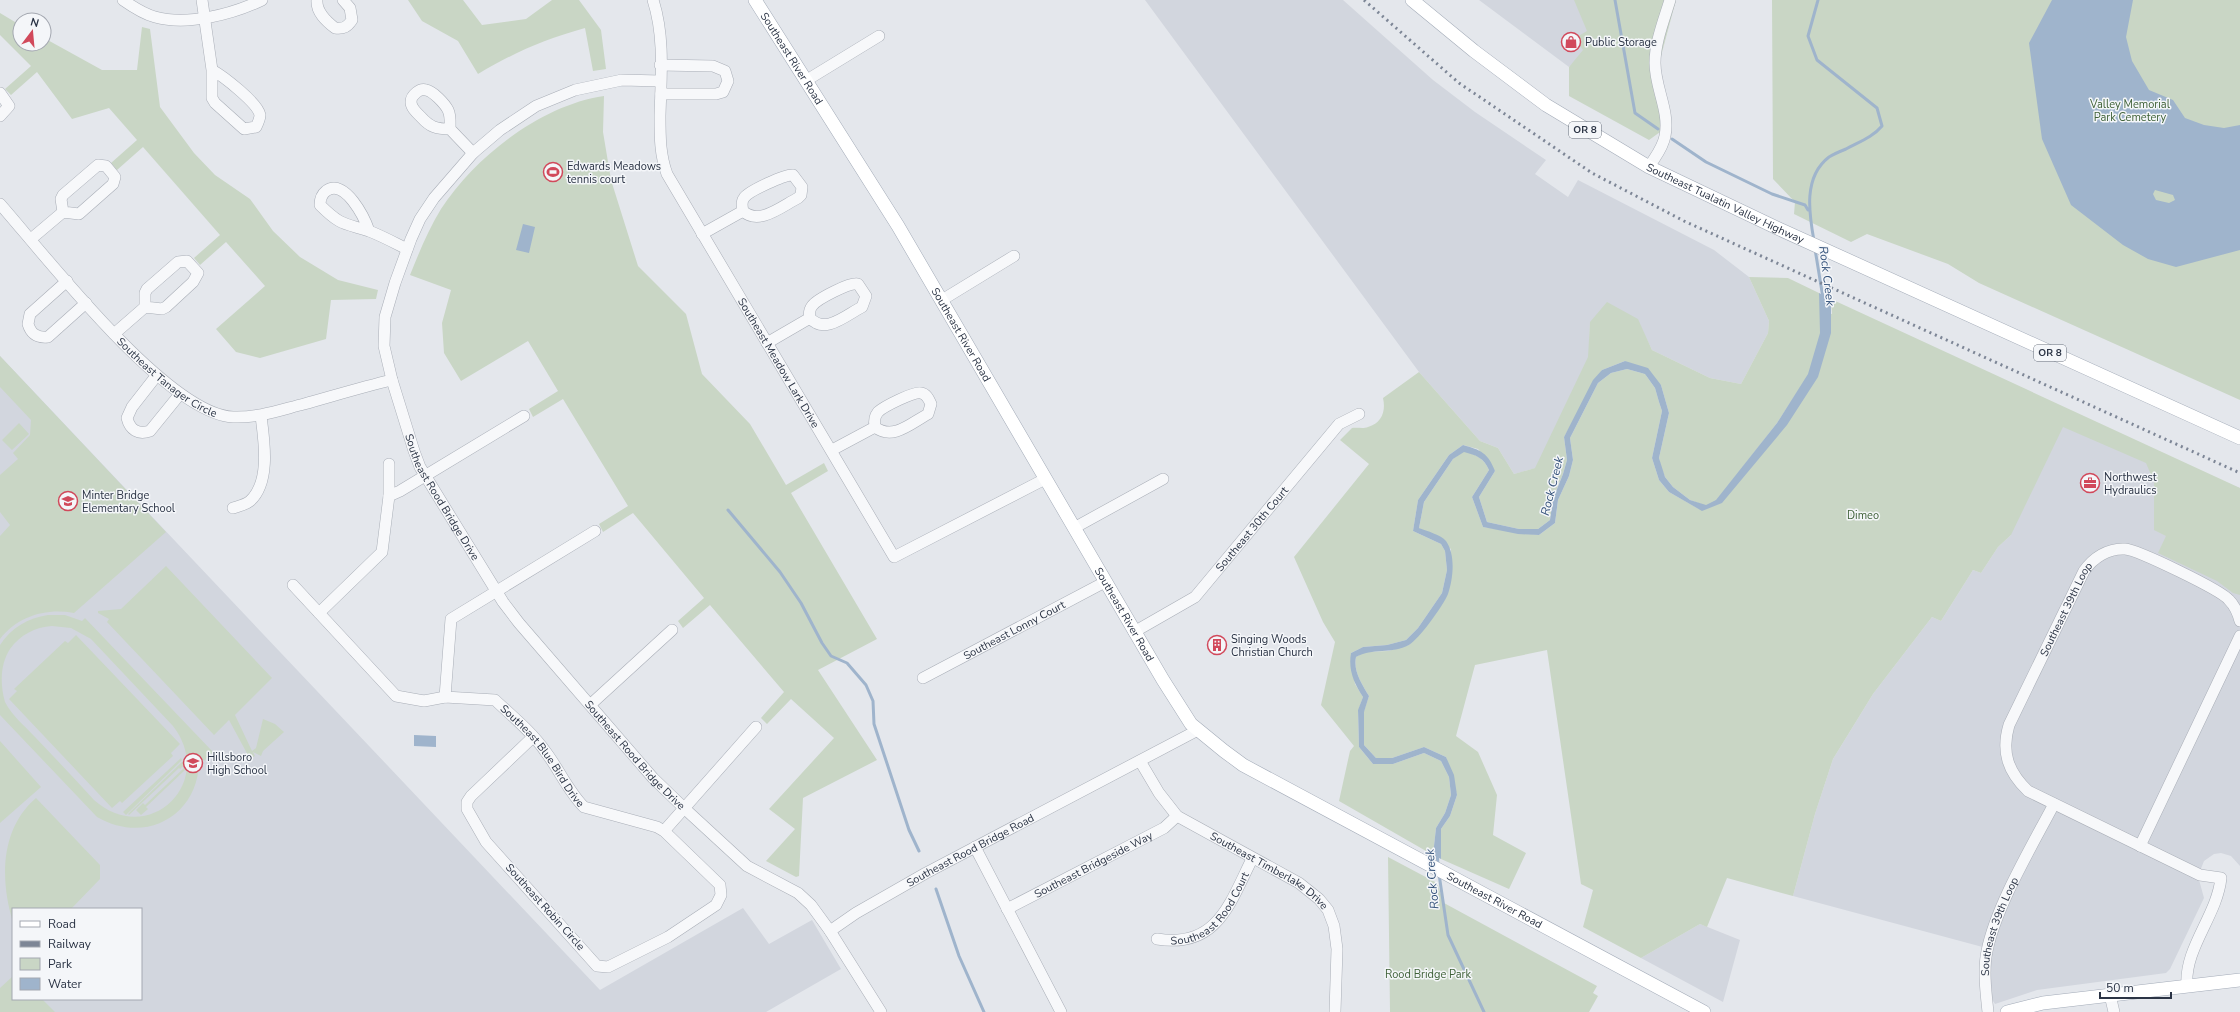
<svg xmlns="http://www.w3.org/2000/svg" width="2240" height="1012" font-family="'Nunito Sans',sans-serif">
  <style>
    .built { fill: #d2d6de; fill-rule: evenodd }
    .green { fill: #c9d6c5; fill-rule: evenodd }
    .water { fill: #9fb4cc; fill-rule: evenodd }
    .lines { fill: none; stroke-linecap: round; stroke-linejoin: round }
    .stream { stroke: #9fb4cc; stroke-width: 3 }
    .minor-casing { stroke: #a9aeb7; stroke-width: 12 }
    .major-casing { stroke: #a3abb8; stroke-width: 14 }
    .minor { stroke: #f7f8fa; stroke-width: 11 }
    .major { stroke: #fff; stroke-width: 13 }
    .rail { stroke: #7d8696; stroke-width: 3; stroke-dasharray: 2 4; stroke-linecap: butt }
    .labels { text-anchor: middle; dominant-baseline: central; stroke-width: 3; stroke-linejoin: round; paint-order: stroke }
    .shield { fill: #f4f6f9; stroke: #676e7b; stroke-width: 1 }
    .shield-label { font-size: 10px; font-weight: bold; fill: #2b3445 }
    .poi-label { font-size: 11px; fill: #2b3445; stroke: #f4f6f9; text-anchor: start }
    .street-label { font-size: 11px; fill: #2b3445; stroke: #f4f6f9 }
    .park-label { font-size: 11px; fill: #3f6138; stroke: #f4f6f9 }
    .water-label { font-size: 12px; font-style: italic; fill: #34527a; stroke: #f4f6f9 }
  </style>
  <rect width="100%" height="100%" fill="#e4e7ec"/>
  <!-- built -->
  <path class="built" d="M1145,0H1343L1433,80L1475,112L1546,160L1535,174L1568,197L1578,180L1714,250L1749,277L1769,321L1768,333L1741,384L1710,378L1652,350L1637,319L1590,322L1589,357L1536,468L1514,474L1498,448L1480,441L1419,372Z
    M1479,0H1605V33L1569,67Z
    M0,356L600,990L743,908L769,944L812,920L841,969L766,1012H0ZM13,909H141V999H13Z
    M2020,406L2240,488V866L2231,856L2221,853L2214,854L2204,861L2198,876L2204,898L2170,969L2166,973L2037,990L1995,1004L1991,998L1990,949L1793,896L1815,814L1833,759L1873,694L1932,617L1941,621L1973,570L1981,573L1998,547L2011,535Z
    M1700,924L1740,940L1723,1002L1641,958Z"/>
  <!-- green -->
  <path class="green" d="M408,0H463L482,25L526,19L552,0H579L601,30L606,69L593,71L585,28C543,40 515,52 478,74L458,41L422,21Z
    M1574,0H1676L1657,71L1667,127L1649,140L1569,96V67L1583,50L1575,38L1587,31Z
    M1772,0H2240V400L1979,283L1948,264L1867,234L1851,242L1794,214L1795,202L1773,179Z
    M0,13L20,25V44H44V38L102,70H137L142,27L150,29L160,107L194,153L215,175L250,199L273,231L300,257L338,280L378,290L376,299L331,300L326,339L260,358L236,352L216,329L265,286L226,242L200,265L194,258L220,235L143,147L117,170L111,163L137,140L109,108L72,119L37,72L11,95L5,89L31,66L0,35Z
    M604,96L603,132L611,180L638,266L686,314L702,374L750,424L786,485L824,463L828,471L791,493L877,639L818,670L877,760L803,798L799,876L796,877L766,861L795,829L769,809L834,738L791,699L767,724L761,718L784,692L710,605L683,628L678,621L704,598L633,513L603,532L599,524L628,506L563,399L533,417L529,409L558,391L528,341L461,381L444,353L442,323L451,290L410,275C419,253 428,230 441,209C475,157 541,105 604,96Z
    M1749,277L1788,278L1819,293L1821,311L1832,314L1831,299L2240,488V595L2233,593L2217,581L2158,553L2166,536L2154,530V482L2146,463L2063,427L2011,535L1998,547L1981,573L1973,570L1941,621L1932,617L1873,694L1833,759L1815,814L1793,896L1727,878L1707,927L1700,924L1641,958L1583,927L1593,890L1581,884L1547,650L1475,665L1456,736L1478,752L1497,795L1493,835L1526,853L1509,889L1441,859V829L1450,816L1457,795L1446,757L1424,747L1392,758H1376L1364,745V711L1369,696C1362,684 1353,671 1356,657L1364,652L1388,651L1409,645L1447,595L1451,549L1419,528L1424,502L1453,459L1464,451C1476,455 1484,458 1489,470L1472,497L1483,527L1539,535L1555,523L1558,500L1569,476L1573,460L1570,438L1598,383L1611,373L1627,369L1645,374L1655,388L1659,402L1662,411L1652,458L1659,480L1669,492L1699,509L1701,504L1690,500L1673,487L1665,477L1661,467L1659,458L1669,413L1661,385L1625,361L1602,370L1564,437L1567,460L1563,474L1553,498L1550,520L1538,529H1519L1487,522L1479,497L1495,471L1478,449L1463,445L1449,455L1418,500L1413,531L1441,544L1445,551L1447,570L1442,593L1418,628L1406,640L1387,645L1363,647L1351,653L1355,684L1363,697L1358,711L1359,747L1373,764H1393L1424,753L1441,761L1449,777L1451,795L1445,813L1436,828L1433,855L1339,801L1350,751L1354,746L1321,705L1335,642L1323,622L1294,557L1369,464L1340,440L1352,428C1357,427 1363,429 1368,427C1382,423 1386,411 1383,398L1419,372L1480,441L1498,448L1514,474L1535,468L1588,357L1590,322L1607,302L1638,319L1652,350L1710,378L1741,384L1768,333L1769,321ZM1809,374L1808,385L1720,496L1777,423Z
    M0,356L166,532L74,613C46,608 18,616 0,639V536L10,525L0,512V475L18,459L13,453L30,435L31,420L0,387Z
    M19,423L29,434L12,450L2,440Z
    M166,566L272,678L235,715L252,751L256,748L263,719L275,724L284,732L263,751L261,756L253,752L255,756L250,759L229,720L214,735L107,622L109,619L98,613V611L121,609Z
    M48,615H65L82,621L85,618L213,752L204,761L199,755C202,814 147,846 97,817L0,715V645C11,628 28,618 48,615ZM52,626L71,628L91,639L173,726C217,783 148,848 94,800C75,779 55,758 35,737C25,726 12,716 5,702C0,685 0,664 10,649C20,635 35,627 52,626Z
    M76,635L180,744L171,753L173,756L122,803L120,801L112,808L9,699L17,691L14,689L65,641L68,643Z
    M0,741L41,787L0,823Z
    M181,758L182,760L126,815L123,812Z
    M183,761L185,764L180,769L179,768L129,815L128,814Z
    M185,767L186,769L146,807L148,809L141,815L136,810L143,803L145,805Z
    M36,798L100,865V879L71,909H13V922C0,880 0,829 36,798Z
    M1388,857L1437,883L1444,903L1597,986L1593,993L1598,996L1589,1012H1390Z
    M13,976V999H42L55,1012H0V988Z"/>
  <!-- water -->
  <path class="water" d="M2052,0H2133L2126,37L2132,61L2149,90L2173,100L2185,118L2204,125L2224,128L2240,125V250L2176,267L2148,259L2123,245L2071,205L2042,139L2029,43ZM2155,190L2173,195L2175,200L2169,203L2156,200L2153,194Z
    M523,224L535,227L529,253L516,250Z
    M1819,293L1831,299V333L1818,377L1787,425L1722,503L1702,511L1669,492L1659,480L1652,458L1662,411L1659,402L1655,388L1645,374L1627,369L1611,373L1598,383L1570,438L1573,460L1569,476L1558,500L1555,523L1539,535L1518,534L1483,527L1472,497L1489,470C1484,458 1476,455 1464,452L1453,459L1424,502L1419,528C1427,531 1441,535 1446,541C1456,555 1453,579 1448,594C1443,606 1419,639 1409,645C1392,654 1372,648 1356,657C1353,671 1362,684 1369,696L1364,712V745L1376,758H1392L1424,747L1446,757L1454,775L1457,795L1450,816L1441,829V859L1433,855L1436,828L1445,813L1451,795L1449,777L1441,761L1424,753L1393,764H1373L1359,747L1358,710L1363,697C1354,683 1348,670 1351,653L1363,647L1387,645L1406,640L1418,628L1442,593L1447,570L1445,551L1441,544L1413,531L1418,500L1449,455L1463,445C1481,450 1488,453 1495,471L1479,497L1487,522L1519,529H1538L1550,520L1553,499L1563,474L1567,460L1564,437L1593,380L1602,370L1625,361L1648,368L1661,385L1669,413L1659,458L1665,477L1673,487L1690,500L1706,505L1716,500L1777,423L1808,374L1820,333Z
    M414,735L436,736V747L414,746Z"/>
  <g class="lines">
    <!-- stream -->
    <path class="stream" d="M1615,0L1635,113L1658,129
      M1672,139L1706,162L1772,194L1805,205L1808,210
      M1814,241C1809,213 1803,177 1829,157C1834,154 1841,151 1846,149C1859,142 1873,137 1882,126L1877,108L1817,60L1808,36L1818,0
      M1815,249L1823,298
      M728,510L780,572L801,603L822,643L831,656L847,663L866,685L873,701L874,724L909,830L919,851
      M1437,852L1438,865
      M1439,874L1448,935L1484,1012
      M936,889L959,956L984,1012"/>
    <!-- minor casing -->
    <g class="minor-casing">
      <g id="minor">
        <path d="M123,0C133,7 144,14 155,17C188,26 233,14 262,0"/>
        <path d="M202,0L212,70V98L215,103L244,129L256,127C258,123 260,119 260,115C258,103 223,76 212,70"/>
        <path d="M317,0C316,12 326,21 335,28C344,29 347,27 352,20L350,8L343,0"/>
        <path id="s1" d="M653,0C665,37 661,78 660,116C660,137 660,155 667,174L894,557L1045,479"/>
        <path d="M660,65L713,66L725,71L728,81L723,92L716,94H661"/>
        <path d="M807,80L879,36"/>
        <path id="s2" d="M660,81L622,80L575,90L536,106L500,130L473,153L434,198L420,219L411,239L395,283L385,317L384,346L392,380L414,451L420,467L503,602L519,623L653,778L684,808L747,866L798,893L811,905L830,931L881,1012"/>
        <path d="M0,93L9,106L0,116"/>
        <path d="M450,129C450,123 451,116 448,110C445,104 433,91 426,90C420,88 411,95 411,102C411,108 417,113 421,117C430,127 436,129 450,129L473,153"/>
        <path d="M1649,167C1655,157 1663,148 1665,136C1670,111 1655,88 1655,63C1655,42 1664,20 1670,0"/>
        <path id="s3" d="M0,204C45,255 167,414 233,417C258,418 280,410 304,404C333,396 362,387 392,380"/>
        <path d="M369,231C365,219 345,177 326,191C321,195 320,199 320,205C341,226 344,223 369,231C382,236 395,243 407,249"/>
        <path d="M702,234L743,211C759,226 782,206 798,198L801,195L802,187L793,175C786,174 748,191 744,198C741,202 742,207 743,211"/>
        <path d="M31,239L63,212L61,199L63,195L98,165L106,166L115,177L113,184L79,214L63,212"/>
        <path d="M67,281L30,314L28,324C31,334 37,338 48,337L86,303"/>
        <path d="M942,300L1014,256"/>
        <path d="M114,334L145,307V293L147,289L178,262L187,261L198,273L193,282L166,307L162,309L145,307"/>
        <path d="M767,343L810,318C825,335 846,315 862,307L866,296L858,284C850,282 817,299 812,306C809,310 809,314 810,318"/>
        <path d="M157,375L132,407L127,418C130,430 138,435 150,431L180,394"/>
        <path id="s4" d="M524,416L400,491L389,496L382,552L319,613L396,696L424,701L445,697L495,700C512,716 532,732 545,751C559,769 568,791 584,807L657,827L664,831L720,885L721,895L716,905L668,937L608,967L597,966L486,842L467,809V802L471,796L533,737"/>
        <path d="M832,450L875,427C893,441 911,423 928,414L931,404C929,400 927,394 921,393C914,391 883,407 878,412C874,417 874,422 875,427"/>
        <path d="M389,496V464"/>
        <path d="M233,508C239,506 245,505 250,501C271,482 264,440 261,416"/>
        <path d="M1074,528L1163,479"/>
        <path d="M293,585L319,613"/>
        <path id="s5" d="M1134,632L1195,597L1339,424L1359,414"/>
        <path id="s6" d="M923,678L1105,582"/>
        <path d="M445,697L451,619L595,531"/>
        <path d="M590,705L672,630"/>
        <path id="s7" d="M1140,761L1159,793L1177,816L1299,883L1319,899L1328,910L1334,926L1337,949L1335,1012"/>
        <path d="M664,831L756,727"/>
        <path d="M2140,846L2240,636"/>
        <path d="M975,847L1061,1012"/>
        <path id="s8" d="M1007,909L1164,828L1177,816"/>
        <path id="s9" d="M830,931L856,913L926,873L1198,730"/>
        <path id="s10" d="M1157,939C1217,949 1230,903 1252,859"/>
        <path id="s11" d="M2187,986C2184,948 2217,916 2221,878L2200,875L2028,791C2008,772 2001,752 2009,725L2084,571C2093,558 2108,548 2125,549C2138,550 2221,590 2229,600C2235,606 2238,613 2240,621"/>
        <path d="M2110,995L2114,1012"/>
        <path id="s12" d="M1988,1012C1986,993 1983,970 1987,951C1996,906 2032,846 2054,804"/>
      </g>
    </g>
    <!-- major casing -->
    <g class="major-casing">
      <g id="major">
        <path id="s13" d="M755,0L898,226L1163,680L1191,724L1224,751L1243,765L1704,1012"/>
        <path id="s14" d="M1412,0L1474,51L1546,105L1649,167L1777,228L2240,438"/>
        <path d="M2007,1012L2043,1003L2240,980"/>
      </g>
    </g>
    <!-- minor -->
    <use href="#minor" class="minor"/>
    <!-- major -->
    <use href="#major" class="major"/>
    <!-- rail -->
    <path class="rail" d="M1364,0L1459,83L1592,173L1684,221L2240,473"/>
  </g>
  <!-- icons -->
  <defs>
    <g id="shop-ring" transform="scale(1)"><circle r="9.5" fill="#f4f6f9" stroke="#d1495b" stroke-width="1.5"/><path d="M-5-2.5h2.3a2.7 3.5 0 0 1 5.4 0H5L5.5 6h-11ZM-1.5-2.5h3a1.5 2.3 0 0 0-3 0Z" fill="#d1495b"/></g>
    <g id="stadium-ring" transform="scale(1)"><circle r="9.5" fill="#f4f6f9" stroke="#d1495b" stroke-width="1.5"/><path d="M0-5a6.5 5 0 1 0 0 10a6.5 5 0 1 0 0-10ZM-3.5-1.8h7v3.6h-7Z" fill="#d1495b"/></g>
    <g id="office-ring" transform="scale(1)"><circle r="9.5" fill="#f4f6f9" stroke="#d1495b" stroke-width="1.5"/><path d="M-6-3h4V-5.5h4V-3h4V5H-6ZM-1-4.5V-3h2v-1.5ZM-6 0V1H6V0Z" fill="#d1495b"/></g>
    <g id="school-ring" transform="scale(1)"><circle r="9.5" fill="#f4f6f9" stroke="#d1495b" stroke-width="1.5"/><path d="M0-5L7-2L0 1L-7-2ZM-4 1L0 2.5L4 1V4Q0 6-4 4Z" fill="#d1495b"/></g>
    <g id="building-ring" transform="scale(1)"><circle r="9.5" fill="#f4f6f9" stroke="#d1495b" stroke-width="1.5"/><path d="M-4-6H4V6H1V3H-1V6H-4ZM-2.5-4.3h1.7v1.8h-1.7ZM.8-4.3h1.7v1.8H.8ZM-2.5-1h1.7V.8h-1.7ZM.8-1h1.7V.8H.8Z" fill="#d1495b"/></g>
  </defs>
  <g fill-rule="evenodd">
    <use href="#shop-ring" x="1571" y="42"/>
    <use href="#stadium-ring" x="553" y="172"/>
    <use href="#office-ring" x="2090" y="483"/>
    <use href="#school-ring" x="68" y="501"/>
    <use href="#building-ring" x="1217" y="645"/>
    <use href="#school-ring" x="193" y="763"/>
  </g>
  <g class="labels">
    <!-- shield labels -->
    <g class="shield">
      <rect x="1569" y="122" width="32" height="16" rx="3"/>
      <rect x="2034" y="345" width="32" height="16" rx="3"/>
    </g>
    <g class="shield-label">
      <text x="1585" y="130">OR 8</text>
      <text x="2050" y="353">OR 8</text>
    </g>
    <!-- poi labels -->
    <g class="poi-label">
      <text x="1585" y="42">Public Storage</text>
      <text x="567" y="166">Edwards Meadows<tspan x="567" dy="13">tennis court</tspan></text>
      <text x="2104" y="477">Northwest<tspan x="2104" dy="13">Hydraulics</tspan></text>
      <text x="82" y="495">Minter Bridge<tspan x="82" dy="13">Elementary School</tspan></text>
      <text x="1231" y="639">Singing Woods<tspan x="1231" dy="13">Christian Church</tspan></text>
      <text x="207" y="757">Hillsboro<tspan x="207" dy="13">High School</tspan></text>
    </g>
    <!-- street labels -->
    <g class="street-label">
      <text stroke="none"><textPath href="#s13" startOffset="69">Southeast River Road</textPath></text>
      <text stroke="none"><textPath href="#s14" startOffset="375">Southeast Tualatin Valley Highway</textPath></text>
      <text stroke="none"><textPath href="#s13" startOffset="393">Southeast River Road</textPath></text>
      <text stroke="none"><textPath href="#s1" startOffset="395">Southeast Meadow Lark Drive</textPath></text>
      <text stroke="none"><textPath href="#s3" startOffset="242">Southeast Tanager Circle</textPath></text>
      <text stroke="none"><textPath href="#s2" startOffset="588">Southeast Rood Bridge Drive</textPath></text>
      <text stroke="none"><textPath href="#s5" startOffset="159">Southeast 30th Court</textPath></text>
      <text stroke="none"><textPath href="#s11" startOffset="529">Southeast 39th Loop</textPath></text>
      <text stroke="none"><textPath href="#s13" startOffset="717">Southeast River Road</textPath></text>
      <text stroke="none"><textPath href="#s6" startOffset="103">Southeast Lonny Court</textPath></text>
      <text stroke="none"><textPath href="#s4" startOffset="588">Southeast Blue Bird Drive</textPath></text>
      <text stroke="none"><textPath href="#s2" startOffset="912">Southeast Rood Bridge Drive</textPath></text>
      <text stroke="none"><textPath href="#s9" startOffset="162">Southeast Rood Bridge Road</textPath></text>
      <text stroke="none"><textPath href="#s8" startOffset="97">Southeast Bridgeside Way</textPath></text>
      <text stroke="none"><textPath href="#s7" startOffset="174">Southeast Timberlake Drive</textPath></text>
      <text stroke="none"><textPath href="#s13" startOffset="1197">Southeast River Road</textPath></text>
      <text stroke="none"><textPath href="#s10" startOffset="68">Southeast Rood Court</textPath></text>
      <text transform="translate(545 907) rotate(48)">Southeast Robin Circle</text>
      <text stroke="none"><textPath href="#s12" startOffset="88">Southeast 39th Loop</textPath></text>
    </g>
    <!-- park labels -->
    <g class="park-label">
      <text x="2130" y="104">Valley Memorial<tspan x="2130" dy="13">Park Cemetery</tspan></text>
      <text x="1863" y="515">Dimeo</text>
      <text x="1428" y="974">Rood Bridge Park</text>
    </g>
    <!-- water labels -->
    <g class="water-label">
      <text transform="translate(1827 276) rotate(83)">Rock Creek</text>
      <text transform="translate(1552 486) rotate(-76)">Rock Creek</text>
      <text transform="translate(1432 879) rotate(-95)">Rock Creek</text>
    </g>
  </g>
  <!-- legend -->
  <rect x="12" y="908" width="130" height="92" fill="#f4f6f9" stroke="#a4a8b1"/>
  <rect x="20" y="921" width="20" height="6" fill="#ffffff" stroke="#a4a8b1"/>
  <text x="48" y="928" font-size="12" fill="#2b3445">Road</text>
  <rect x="20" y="941" width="20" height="6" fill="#7d8696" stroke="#a4a8b1"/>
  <text x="48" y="948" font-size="12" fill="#2b3445">Railway</text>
  <rect x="20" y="958" width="20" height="12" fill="#c9d6c5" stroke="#a4a8b1"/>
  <text x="48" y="968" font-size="12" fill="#2b3445">Park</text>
  <rect x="20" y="978" width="20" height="12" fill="#9fb4cc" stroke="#a4a8b1"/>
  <text x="48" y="988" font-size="12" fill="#2b3445">Water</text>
  <!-- north arrow -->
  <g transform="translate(32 32) rotate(16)"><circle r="19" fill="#f4f6f9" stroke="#a4a8b1"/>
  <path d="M0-3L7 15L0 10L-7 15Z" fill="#d1495b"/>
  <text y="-6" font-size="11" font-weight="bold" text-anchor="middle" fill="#2b3445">N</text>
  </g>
  <!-- scale -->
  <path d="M2100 992v6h71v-6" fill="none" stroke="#2b3445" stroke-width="2"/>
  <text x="2106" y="992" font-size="12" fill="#2b3445" stroke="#f4f6f9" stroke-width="3" paint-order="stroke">50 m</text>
</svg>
